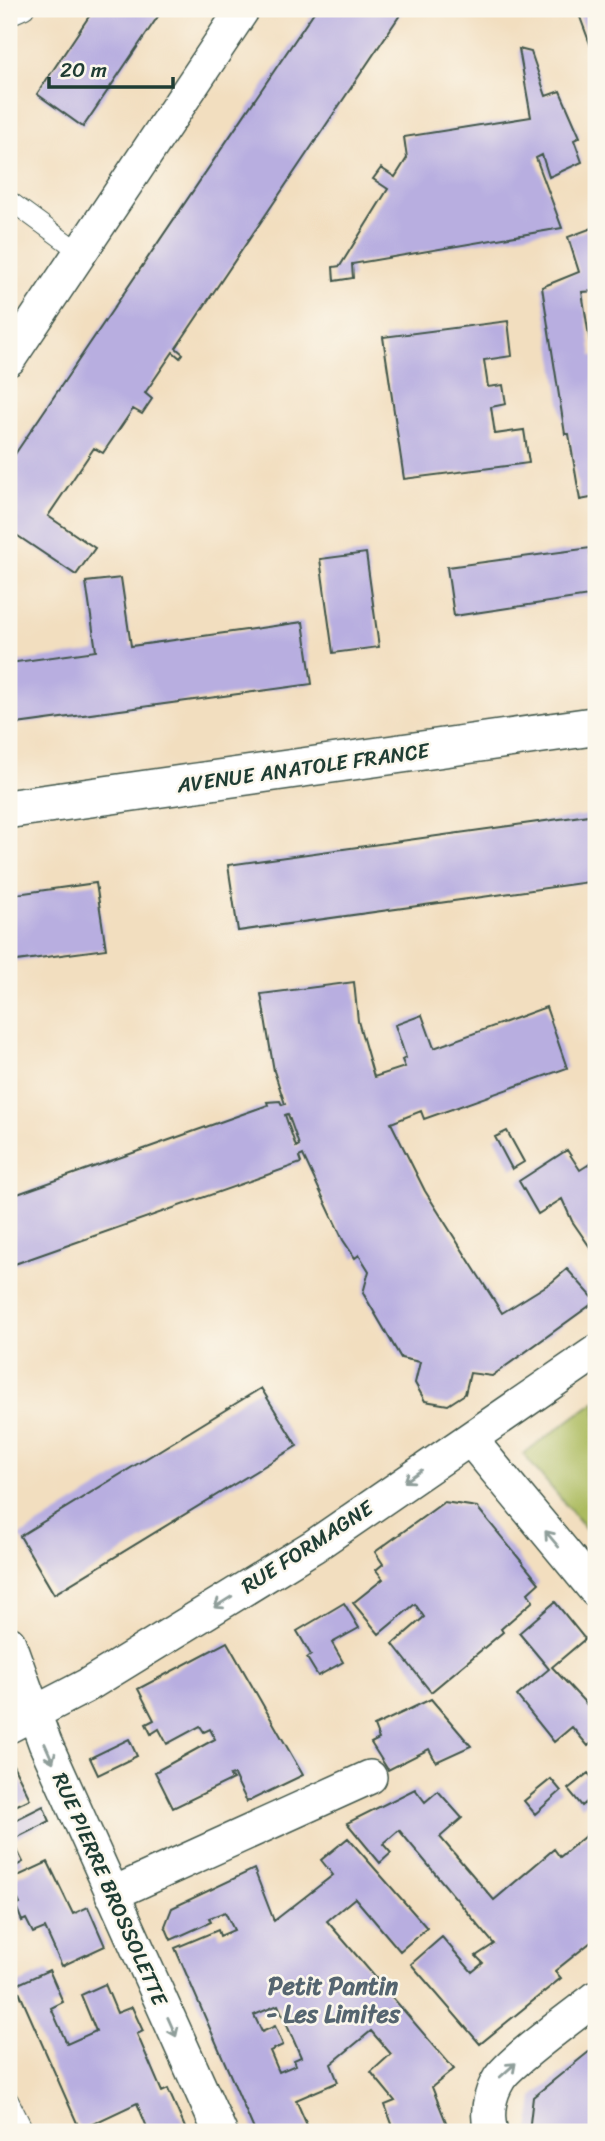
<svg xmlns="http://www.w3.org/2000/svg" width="605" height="2141" font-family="Sriracha,sans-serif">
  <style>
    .green { fill: #acbb5e; stroke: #667c49; stroke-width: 2 }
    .building { fill: #b8aee0; fill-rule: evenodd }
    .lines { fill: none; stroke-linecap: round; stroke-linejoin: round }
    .service-casing { stroke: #3f5549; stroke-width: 20 }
    .minor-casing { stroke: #3f5549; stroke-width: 36 }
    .tertiary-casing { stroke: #3f5549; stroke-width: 41 }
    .service { stroke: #fff; stroke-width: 18 }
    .minor { stroke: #fff; stroke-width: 33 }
    .tertiary { stroke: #fff; stroke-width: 38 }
    .oneway { stroke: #8f9e9a }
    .labels { text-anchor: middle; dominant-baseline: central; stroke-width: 5; stroke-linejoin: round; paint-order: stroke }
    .street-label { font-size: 21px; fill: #1f3d34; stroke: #fbf7ec }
    .quarter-label { font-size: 24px; font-weight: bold; fill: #556570; stroke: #fbf7ec }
  </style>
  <rect width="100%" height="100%" fill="#fbf7ec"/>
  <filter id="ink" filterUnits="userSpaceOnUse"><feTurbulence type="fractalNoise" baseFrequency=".0143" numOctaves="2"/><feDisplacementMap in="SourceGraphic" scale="14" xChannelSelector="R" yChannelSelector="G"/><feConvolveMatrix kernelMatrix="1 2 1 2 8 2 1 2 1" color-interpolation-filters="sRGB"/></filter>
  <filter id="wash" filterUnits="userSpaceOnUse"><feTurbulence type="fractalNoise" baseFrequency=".00686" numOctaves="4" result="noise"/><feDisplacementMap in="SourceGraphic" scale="28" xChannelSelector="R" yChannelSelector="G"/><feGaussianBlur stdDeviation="1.57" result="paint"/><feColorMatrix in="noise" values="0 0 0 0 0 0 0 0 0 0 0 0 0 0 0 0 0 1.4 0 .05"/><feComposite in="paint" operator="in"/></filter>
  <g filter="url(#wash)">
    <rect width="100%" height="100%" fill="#f2debf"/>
    <!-- green -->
    <path class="green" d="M596,1401V1522L587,1530L523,1454Z"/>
    <g id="blocks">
      <!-- building -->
      <path class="building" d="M94,9H163L83,127L37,94Z
        M316,9H404L176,348L183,354L180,358L173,352L145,393L152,399L142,414L133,409L103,453L94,448L48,516L95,548L76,575L9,530V463Z
        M577,9H596V60Z
        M519,49L531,52L546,96L560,91L580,137L574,140L582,162L549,177L542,155L536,158L562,228L352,264L353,278L334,281L333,267L340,266L388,189L373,179L381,168L395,177L407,158L404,137L531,117Z
        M592,228L596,240V291L582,292L592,356L596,355V497L580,500L569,434H565L542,287L579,272L568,237Z
        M508,321L512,356L484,360L488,387L503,385L506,404L491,407L495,434L524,430L529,463L404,479L383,337Z
        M590,548L596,595L454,616L447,567Z
        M366,553L379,647L333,653L320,559Z
        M121,578L131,646L303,622L312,684L9,725V663L96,651L86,582Z
        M596,814V881L238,931L228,865Z
        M96,883L106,949L9,962V895Z
        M354,982L358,1021L374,1077L405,1067L402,1060L406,1058L395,1025L422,1015L434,1048L546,1007L567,1068L424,1119L421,1111L391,1123L425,1191L502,1313L552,1282L567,1269L596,1301L492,1376L470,1373L465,1394L448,1405L425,1401L415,1383L420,1362L401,1358L363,1293L369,1271L359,1255L355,1258L343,1240L303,1155L299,1157L301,1163L9,1266V1197L268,1105L267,1102L280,1101L282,1105L285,1104L274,1071L261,994ZM288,1114L299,1145L296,1147L285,1115Z
        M507,1131L524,1162L512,1169L495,1137Z
        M567,1150L580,1170L596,1160V1247L592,1250L572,1221L562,1199L538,1214L519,1181Z
        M261,1388L297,1446L54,1594L20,1536Z
        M444,1502L477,1507L539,1583L528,1593L533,1601L501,1629L503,1632L431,1692L393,1644L424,1617L415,1604L379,1634L353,1603L383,1579L376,1570L383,1564L375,1552Z
        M555,1602L585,1639L552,1667L592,1710L596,1706V1739L588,1746L572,1727L554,1742L517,1696L549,1669L519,1633Z
        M344,1603L359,1628L332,1643L343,1662L318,1676L307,1658L311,1655L297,1631Z
        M227,1642L303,1775L247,1802L234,1775L230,1776L233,1779L173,1808L155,1772L215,1739L210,1729L204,1732L200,1726L167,1744L159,1729L151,1734L146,1724L154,1720L138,1689Z
        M431,1699L471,1746L436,1762L429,1749L388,1770L371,1743L379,1739L374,1726Z
        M129,1739L137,1756L98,1775L90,1758Z
        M13,1765L30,1799L11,1808H9V1767Z
        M588,1773L596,1782V1794L582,1806L568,1789Z
        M551,1779L561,1791L535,1814L524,1801Z
        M415,1789L425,1802L438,1791L462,1818L440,1837L494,1900L554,1849L560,1857L596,1827V1938L555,1971L561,1978L480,2044L411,1964L442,1937L472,1972L483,1963L476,1956L494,1944L399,1830L383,1844L391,1853L380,1863L347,1823Z
        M43,1806L50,1821L12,1840L23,1862L9,1870V1823Z
        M348,1838L427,1928L400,1951L355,1898L327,1921L454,2069L432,2087L450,2132H395L385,2105L395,2101L371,2072L391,2054L371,2031L331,2064L338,2082L296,2100L310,2132H255L175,1948L218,1930L220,1936L234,1930L225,1912L209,1918L211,1922L171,1940L165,1926L172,1908L254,1869L274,1921L333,1875L321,1860ZM278,2005L301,2057L294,2060L296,2065L279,2072L270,2051L283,2045L275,2026L262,2032L254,2015Z
        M48,1862L73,1914L88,1907L105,1946L62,1966L45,1928L33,1933L26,1919L22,1921L16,1906L20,1904L9,1880Z
        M49,1970L63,2002L51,2008L67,2044L96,2031L81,1995L105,1984L117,2013L132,2007L143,2031L137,2034L162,2092L168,2089L187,2132H149L137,2103L80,2130L16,1985Z
        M596,2046V2132H529L533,2097Z"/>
    </g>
  </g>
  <g filter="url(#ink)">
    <use href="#blocks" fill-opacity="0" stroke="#3f5549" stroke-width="2"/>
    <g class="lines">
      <!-- service casing -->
      <g class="service-casing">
        <path id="service" d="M9,16L25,9
          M9,200L81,253
          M9,2100L25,2132"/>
      </g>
      <!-- minor casing -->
      <g class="minor-casing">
        <path id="minor" d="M9,359L243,9
          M471,1440L596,1591
          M9,1643L45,1743L220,2132
          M9,1726L86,1686L314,1546L596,1352
          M112,1894L370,1777
          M491,2132C486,2115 489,2095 499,2079C508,2063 577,2013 596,1998"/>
      </g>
      <!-- tertiary casing -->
      <g class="tertiary-casing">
        <path id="tertiary" d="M9,809L596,726"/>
      </g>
      <!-- service -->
      <use href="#service" class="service"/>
      <!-- minor -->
      <use href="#minor" class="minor"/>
      <!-- tertiary -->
      <use href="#tertiary" class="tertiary"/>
    </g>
    <!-- one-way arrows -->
    <defs><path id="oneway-shaft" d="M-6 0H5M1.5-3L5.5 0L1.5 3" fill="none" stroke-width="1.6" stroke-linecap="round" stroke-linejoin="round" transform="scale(1.75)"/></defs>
    <g class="oneway">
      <use href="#oneway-shaft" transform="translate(413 1476) rotate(145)"/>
      <use href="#oneway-shaft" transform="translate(552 1539) rotate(-130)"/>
      <use href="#oneway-shaft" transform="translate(223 1602) rotate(148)"/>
      <use href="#oneway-shaft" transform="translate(49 1753) rotate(66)"/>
      <use href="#oneway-shaft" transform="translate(172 2027) rotate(66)"/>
      <use href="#oneway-shaft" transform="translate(508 2070) rotate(-42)"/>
    </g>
  </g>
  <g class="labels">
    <!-- street labels -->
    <g class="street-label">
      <text transform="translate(303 768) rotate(-8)">AVENUE ANATOLE FRANCE</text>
      <text transform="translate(307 1547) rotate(-33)">RUE FORMAGNE</text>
      <text transform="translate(110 1889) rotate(66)">RUE PIERRE BROSSOLETTE</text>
    </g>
    <!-- quarter labels -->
    <g class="quarter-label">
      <text x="333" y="1986">Petit Pantin<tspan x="333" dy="28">- Les Limites</tspan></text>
    </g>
  </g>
  <!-- margin -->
  <rect width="605" height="2141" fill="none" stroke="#fbf7ec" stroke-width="35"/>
  <!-- scale -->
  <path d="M49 77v10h124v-10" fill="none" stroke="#1f3d34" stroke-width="3.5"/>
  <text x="60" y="77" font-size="21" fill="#1f3d34" stroke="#fbf7ec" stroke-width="5" paint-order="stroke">20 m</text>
</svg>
